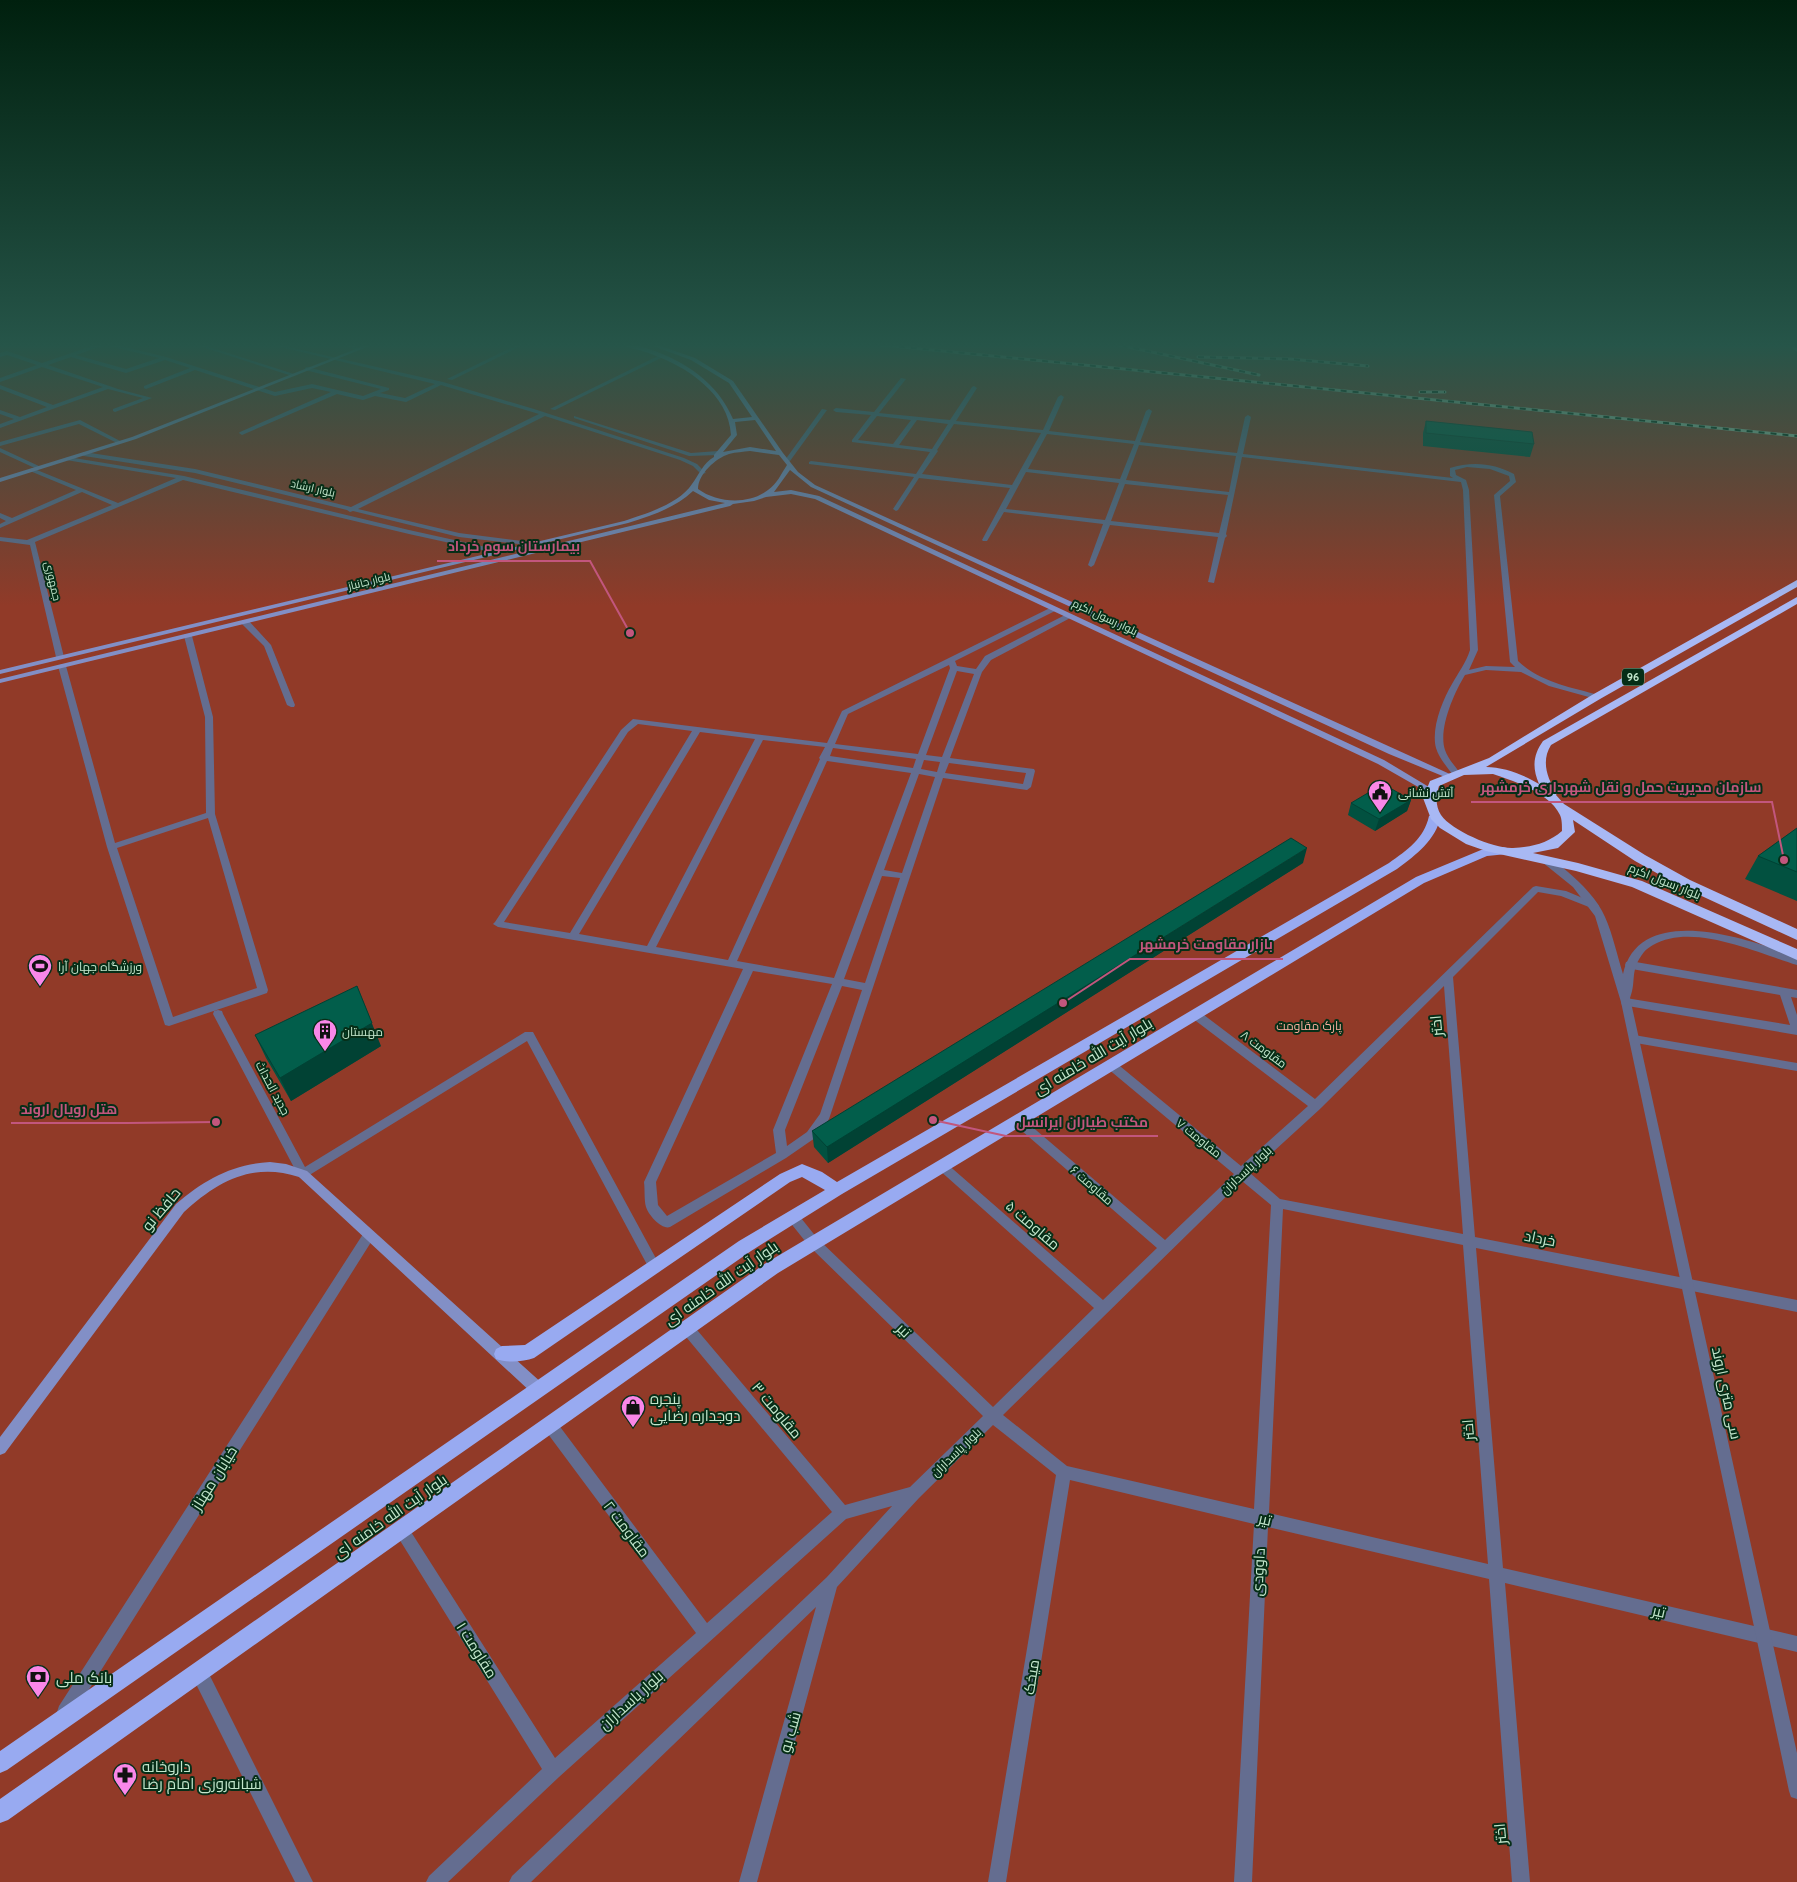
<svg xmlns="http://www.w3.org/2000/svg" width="1797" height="1882" font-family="Quicksand,Cairo,sans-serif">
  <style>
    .green { fill: #913a28 }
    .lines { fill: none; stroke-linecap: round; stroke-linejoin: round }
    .minor { fill: #646d90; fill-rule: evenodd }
    .tertiary { fill: #646d90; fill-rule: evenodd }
    .secondary { fill: #828fc6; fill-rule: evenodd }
    .primary { fill: #98aaf1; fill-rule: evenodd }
    .trunk { fill: #a8b8f4; fill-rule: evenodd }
    .rail-casing { stroke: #a1c8ad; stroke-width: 3 }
    .rail { stroke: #062e17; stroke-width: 2; stroke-dasharray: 6; stroke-linecap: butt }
    .wall { fill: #025140 }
    .shaded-wall { fill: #014234 }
    .building { fill: #025e4b; stroke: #014234 }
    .labels { text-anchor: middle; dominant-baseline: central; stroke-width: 4; stroke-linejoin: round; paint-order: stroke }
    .far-street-label { font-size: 11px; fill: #c3e6cc; stroke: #062e17 }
    .shield { fill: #062e17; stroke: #8aaf96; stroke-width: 1 }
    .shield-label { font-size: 11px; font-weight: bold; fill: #c3e6cc }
    .poi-label { font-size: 12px; fill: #c3e6cc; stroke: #062e17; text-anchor: start }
    .street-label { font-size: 12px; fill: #c3e6cc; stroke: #062e17 }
    .park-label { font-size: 12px; fill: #faaf9e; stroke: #062e17 }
    .near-street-label { font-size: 15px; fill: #c3e6cc; stroke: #062e17 }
    .near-poi-label { font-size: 15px; fill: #c3e6cc; stroke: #062e17; text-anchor: start }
    .leader { fill: none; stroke: #c2567d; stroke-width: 2 }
    .callout-dot { fill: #c2567d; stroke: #062e17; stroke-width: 2 }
    .callout-label { font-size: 14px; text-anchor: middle; font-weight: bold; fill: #c2567d; stroke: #062e17; stroke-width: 4; stroke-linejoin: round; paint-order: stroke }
  </style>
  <rect width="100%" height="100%" fill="#003a1a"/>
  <!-- green -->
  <path class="green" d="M0,343H1797V1882H0Z"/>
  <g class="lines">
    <!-- minor -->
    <path class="minor" d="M101,343H109L166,357L275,392L312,384L363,396L381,389L305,370V368L307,367L389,388V390L380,393L405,398L435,384L264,343H271L443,382L534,409L684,458L697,464L706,473L701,474L693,466L680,460L545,416L358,509L459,533L538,543V545L536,546L459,537L353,511L350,512L347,510L195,473L84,456L81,454L84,452L195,469L351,507L539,414L441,385L406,402L375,396L363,400L337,394L242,435L239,433L240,432L331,392L312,388L275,396L195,370L146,389L144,388V386L190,368L165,360L126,373L71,357L48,365L118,389L152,398L115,412L113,411V409L143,398L108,389L0,428V424L14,419L0,414V410L20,417L47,407L0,389V385L53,405L103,387L42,367L0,382V378L37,365L7,355L0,357V353L7,351L42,363ZM105,345L159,358L126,369L76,355Z
      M190,343H197L297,375L292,376Z
      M352,343H358L353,345L359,348V350H355L345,345Z
      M521,343H527L452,380L447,379Z
      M660,355L665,356L555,410L550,409Z
      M901,378L906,379L879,413L950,420L972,387L974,386L977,388L956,421L1043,430L1058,397L1061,395L1064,397L1049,431L1135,441L1146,411L1149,409L1152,411L1140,442L1237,453L1245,417L1248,415L1251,417L1243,454L1453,478L1450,476V468C1472,461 1494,463 1514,474L1516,482L1500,496L1518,661C1540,682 1570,687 1599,695L1600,697L1596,699L1549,686L1521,672L1486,670L1465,675C1454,693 1438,729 1445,750C1448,759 1455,766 1460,773L1459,775H1453C1447,767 1439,758 1436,748C1431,729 1442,701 1452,684C1458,673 1466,663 1470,650L1463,490L1461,482L1242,457L1226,534L1227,536L1225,538L1214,583L1208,582L1218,537L1110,525L1094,565L1091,567L1088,565L1103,524L1004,512L987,541H983L982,540L1010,488L919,478L898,510L896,511L893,509L914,477L809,464V462L811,461L916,474L930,452L852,442V440L871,415L836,412L833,410L836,408L874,412ZM877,416L911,420L893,444L858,440ZM917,420L948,424L932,449L899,445ZM954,424L1041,433L1012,485L922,474L938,451L937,450ZM1047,434L1134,444L1120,479L1028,469ZM1139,445L1236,456L1229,492L1126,480ZM1467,467L1490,469L1509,476L1510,481L1494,495L1510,662L1515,667L1486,666L1469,670L1478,650L1469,490L1466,480L1456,475L1455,470ZM1026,472L1119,483L1105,520L1006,509ZM1125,484L1228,495L1219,533L1111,521Z
      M822,409L827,410L790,461H786L785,460Z
      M574,416L691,453L718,451L721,453L718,455L689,456L574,418Z
      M80,420L122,442L117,443L79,424L0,446V442Z
      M0,448L41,467L42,468L37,469L0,452Z
      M68,457L184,476L409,530L486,547L491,550L490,555L485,556L484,551L482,550L409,534L183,480L35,542L64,657L60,659L56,657L30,545L0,541V537L27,540L112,505L82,492L0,528V524L6,521L0,518V513L12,518L76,490L30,471L29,470L32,468L118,503L176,478L66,460V458Z
      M1052,607L1059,609L955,661L957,666L976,669L985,656L1067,614H1070L1074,616L991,660L982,672L950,758L1034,769L1035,771L1031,787L1027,790L943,778L829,1119L815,1138L786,1158L670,1227C662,1230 649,1216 646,1207C644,1200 645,1190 644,1182L743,969L498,927L493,924L495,922L621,730L633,719L827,743L842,711ZM949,665L950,668L918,754L835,744L848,714ZM957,671L974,674L942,757L926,755ZM638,724L692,731L570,933L504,922L628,732ZM700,732L755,739L647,946L579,934ZM763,740L825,747L819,758L820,759L728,960L656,947ZM833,748L916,759L913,768L830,756ZM924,760L940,762L937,772L921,769ZM827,761L911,773L834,978L737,961ZM949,763L1026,773L1023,784L945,773ZM919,774L935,777L902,873L884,870ZM882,876L900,878L865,983L844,979ZM753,971L832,984L773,1130L776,1153L667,1216L658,1205L656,1182ZM842,986L862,990L820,1114L807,1132L787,1146L785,1130Z
      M242,620H248L271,645L295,705L294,707H291L287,705L264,646L242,624Z
      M185,634H188L192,636L213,717L215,814L268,990L267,993L169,1026L165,1025L164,1022L107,847L58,666L62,664L66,666L115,843L206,813L205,717L184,636ZM208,818L257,988L173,1017L117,848Z
      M1536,886L1566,891L1597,904L1599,906L1594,909L1561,896L1538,892L1453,977L1475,1237L1797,1300V1312L1476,1248L1503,1568L1797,1636V1652L1505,1583L1530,1882H1512L1489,1579L1268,1527L1252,1882H1234L1254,1524L1070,1480L1006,1882H988L1056,1475L993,1425L919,1498L837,1587L757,1882H739L816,1607L531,1882H509L512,1876L827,1577L892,1506L846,1519L559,1777L448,1882H426L429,1876L542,1769L396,1534L394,1529L396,1524L401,1522L406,1524L555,1758L696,1633L545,1430L543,1425L545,1420L550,1418L555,1420L707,1623L832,1512L682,1332L680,1328L682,1324L687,1322L692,1324L845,1505L910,1487L983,1416L809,1246L789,1221L787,1217L789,1213L793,1212L797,1213L817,1238L993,1407L1094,1308L938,1169L936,1166L938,1163L942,1161L946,1163L1103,1300L1157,1248L1015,1125L1013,1122L1015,1119L1019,1118L1023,1119L1165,1240L1234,1174L1107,1068L1105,1065L1107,1062H1115L1241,1166L1308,1106L1192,1018L1191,1015L1192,1012H1200L1315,1099L1533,887ZM1444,986L1463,1234L1280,1199L1250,1173L1320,1109ZM1242,1181L1271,1205L1254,1509L1067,1466L1003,1415ZM1283,1209L1463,1245L1488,1564L1269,1513Z
      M1630,961L1797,990V998L1791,997L1797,1015V1035L1622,1005L1621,1002L1622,999L1626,998L1790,1025L1780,995L1626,968L1625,965L1626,962Z
      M218,1010L222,1011L223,1014L305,1167L525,1032H533L659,1264L661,1268L659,1272L655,1273L651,1272L527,1041L303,1179L299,1177L213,1014L214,1011Z
      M1634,1035L1797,1063V1071L1630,1042L1629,1039L1630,1036Z
      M369,1230L373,1231L375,1235L373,1239L71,1718L65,1720L59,1718L57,1712L59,1706L365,1231Z
      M199,1664L205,1666L313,1882H295L193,1678L191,1672L193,1666Z"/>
    <!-- tertiary -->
    <path class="tertiary" d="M1545,857C1553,860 1561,866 1568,872C1582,884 1598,900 1605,917C1613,935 1617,955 1623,974C1640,900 1751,940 1797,957V965C1757,953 1693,922 1653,945C1650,947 1646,949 1644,952C1629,971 1637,980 1630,998L1797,1753V1799L1791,1797L1789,1791L1621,1002L1595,916L1573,887L1542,862L1540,860L1542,858Z"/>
    <!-- secondary -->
    <path class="secondary" d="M371,343H377L136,439L0,482V478L132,437Z
      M618,343C628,342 639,346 649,349C685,361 718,383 733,419L752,417L729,383L691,360L645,343H652L695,358L733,381L783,453L798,472L815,485L1452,775L1451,777H1445L1389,754L811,487L790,470L774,492L791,490L819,496L1384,760L1434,790L1430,793L1427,792L1378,764L815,499L791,494L766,497L754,501L733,504L730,506L0,683V679L725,503L709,500L693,491C675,508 651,516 628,523L0,674V670L624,521C645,514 679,504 692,484C699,475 703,463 714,457V455L731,435C729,394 686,366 651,354C641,350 628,348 618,343ZM755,420L776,451L750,447L723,452L737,435L735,422ZM750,451L779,455L787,465C781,474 777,484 768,490C749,505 717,503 698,489C698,474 716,458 729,454C736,452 743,452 750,451Z
      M270,1162L286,1164L307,1171L543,1384L545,1389L543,1394L538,1395L533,1394L299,1177C253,1162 218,1181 184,1212L5,1453L0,1455V1437L176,1204C204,1180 232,1164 270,1162Z"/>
    <!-- primary -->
    <path class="primary" d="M1435,813L1441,816C1435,841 1417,854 1397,869L842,1194L751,1251L7,1770L0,1773V1751L739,1241L825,1190L802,1177L790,1182L534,1358C523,1362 507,1363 496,1359L494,1354L496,1349L502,1346L525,1345L780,1174L802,1164L822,1172L837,1182L1389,863C1407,850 1424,839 1429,816Z
      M1503,847L1507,848L1509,851L1507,854L1487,856L1424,883L778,1273L8,1820L0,1823V1799L766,1263L1416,877L1481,850Z"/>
    <!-- trunk -->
    <path class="trunk" d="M1797,580V587L1600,699L1486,767C1504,767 1524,775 1539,784C1532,768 1533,755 1543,741L1797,597V604L1551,745C1541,761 1547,779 1557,793L1556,795L1564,804L1645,855L1690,880L1797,929V940L1680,886L1635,861L1573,820L1575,832L1558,848L1533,853L1578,863L1642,881L1797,949V960L1632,887L1576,871L1486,851L1466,844L1440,828L1431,819L1423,798L1430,781L1489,758L1592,695ZM1493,774C1514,781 1550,793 1560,815C1562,819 1562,826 1562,831C1548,843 1533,847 1513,848C1495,849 1452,831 1441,815C1435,805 1436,796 1439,786L1464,775Z"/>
    <!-- rail casing -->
    <g class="rail-casing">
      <path id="rail" d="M863,343L1797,436
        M1110,343L1259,375
        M1789,343L1797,350
        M1198,357L1290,359L1368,366
        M1420,392H1445"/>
    </g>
    <!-- rail -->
    <use href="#rail" class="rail"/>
  </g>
  <!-- wall -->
  <path class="wall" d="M1426,421L1534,444L1530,457L1423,446V433Z
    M1411,800L1407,811L1375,831L1348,815L1351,803Z
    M1797,828V901L1745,879L1758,856Z
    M1303,863L828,1163L814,1147L812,1131Z
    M255,1035L381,1046L291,1101L266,1058Z"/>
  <!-- shaded-wall -->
  <path class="shaded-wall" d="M1411,800L1407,811L1375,831L1379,819Z
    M1307,848L1303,863L828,1163L827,1147Z
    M357,986L381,1046L291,1101L280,1078Z"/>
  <!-- building -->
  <path class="building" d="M1426,421L1532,432L1534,444L1426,433Z
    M1383,784L1411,800L1379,819L1351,803Z
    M1797,828V872L1758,856Z
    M1291,838L1307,848L827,1147L812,1131Z
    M357,986L372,1023L280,1078L255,1035Z"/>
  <!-- sky -->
  <linearGradient id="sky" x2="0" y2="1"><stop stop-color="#00200e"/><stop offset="0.57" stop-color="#265549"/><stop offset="1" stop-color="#265549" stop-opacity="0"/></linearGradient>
  <rect width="1797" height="606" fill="url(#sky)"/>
  <!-- icons -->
  <defs>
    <g id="civic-pin" transform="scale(1.25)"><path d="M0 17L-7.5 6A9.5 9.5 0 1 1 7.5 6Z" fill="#f987e8" stroke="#062e17"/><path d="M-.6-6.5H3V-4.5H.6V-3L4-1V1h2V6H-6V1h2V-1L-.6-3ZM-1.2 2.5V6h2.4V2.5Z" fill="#111"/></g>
    <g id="stadium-pin" transform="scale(1.25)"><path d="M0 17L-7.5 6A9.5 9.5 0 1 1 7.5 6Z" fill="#f987e8" stroke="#062e17"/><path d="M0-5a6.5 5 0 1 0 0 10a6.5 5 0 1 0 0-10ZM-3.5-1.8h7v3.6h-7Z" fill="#111"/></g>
    <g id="building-pin" transform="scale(1.25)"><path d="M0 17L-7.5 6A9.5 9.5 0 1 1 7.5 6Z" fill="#f987e8" stroke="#062e17"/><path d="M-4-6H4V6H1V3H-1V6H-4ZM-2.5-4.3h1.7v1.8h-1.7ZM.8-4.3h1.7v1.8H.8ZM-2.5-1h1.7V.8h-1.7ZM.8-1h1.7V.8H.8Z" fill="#111"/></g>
    <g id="shop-pin" transform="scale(1.25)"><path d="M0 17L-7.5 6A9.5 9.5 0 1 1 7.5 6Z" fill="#f987e8" stroke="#062e17"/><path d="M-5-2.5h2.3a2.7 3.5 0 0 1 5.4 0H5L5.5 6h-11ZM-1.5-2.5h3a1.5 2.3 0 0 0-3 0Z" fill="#111"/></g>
    <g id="bank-pin" transform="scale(1.25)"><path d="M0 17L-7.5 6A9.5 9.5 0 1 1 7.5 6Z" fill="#f987e8" stroke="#062e17"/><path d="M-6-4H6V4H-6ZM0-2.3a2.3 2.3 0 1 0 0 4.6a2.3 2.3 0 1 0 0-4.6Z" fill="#111"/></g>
    <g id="pharmacy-pin" transform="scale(1.25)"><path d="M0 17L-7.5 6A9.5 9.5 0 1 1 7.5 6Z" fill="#f987e8" stroke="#062e17"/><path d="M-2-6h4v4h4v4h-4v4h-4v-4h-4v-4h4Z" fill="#111"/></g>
  </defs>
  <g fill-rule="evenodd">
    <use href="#civic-pin" x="1380" y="792"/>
    <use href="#stadium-pin" x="40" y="966"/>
    <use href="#building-pin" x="325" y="1031"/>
    <use href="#shop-pin" x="633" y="1407"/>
    <use href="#bank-pin" x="38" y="1677"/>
    <use href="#pharmacy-pin" x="125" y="1775"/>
  </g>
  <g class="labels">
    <!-- far-street labels -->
    <g class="far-street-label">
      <text transform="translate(313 488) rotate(13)">بلوار ارشاد</text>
      <text transform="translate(53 581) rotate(77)">جمهوری</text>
      <text transform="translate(369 581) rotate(-14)">بلوار جانباز</text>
      <text transform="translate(1105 617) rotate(25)">بلوار رسول اکرم</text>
    </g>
    <!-- shield labels -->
    <rect class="shield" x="1622" y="668.5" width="22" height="17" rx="4"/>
    <g class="shield-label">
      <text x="1633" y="677">96</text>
    </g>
    <!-- poi labels -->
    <g class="poi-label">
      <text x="1398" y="792">آتش نشانی</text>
      <text x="58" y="966">ورزشگاه جهان آرا</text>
      <text x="342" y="1031">مهستان</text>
    </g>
    <!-- street labels -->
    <g class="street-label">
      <text transform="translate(1665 881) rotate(22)">بلوار رسول اکرم</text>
      <text transform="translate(1264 1049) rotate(37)">مقاومت ۸</text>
      <text transform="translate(273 1088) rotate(62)">جدبد الحداث</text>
      <text transform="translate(1199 1138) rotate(39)">مقاومت ۷</text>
      <text transform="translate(1246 1170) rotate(-43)">بلوار پاسداران</text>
      <text transform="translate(1092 1185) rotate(41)">مقاومت ۶</text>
      <text transform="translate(956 1452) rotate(-44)">بلوار پاسداران</text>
    </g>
    <!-- park labels -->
    <g class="park-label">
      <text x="1309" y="1025">پارک مقاومت</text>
    </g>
    <!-- near-street labels -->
    <g class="near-street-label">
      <text transform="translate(1436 1026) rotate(-95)">اختر</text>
      <text transform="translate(1093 1056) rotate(-31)">بلوار آیت الله خامنه ای</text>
      <text transform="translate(161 1209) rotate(-50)">حافظ نو</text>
      <text transform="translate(1033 1225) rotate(41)">مقاومت ۵</text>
      <text transform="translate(1540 1238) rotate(11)">خرداد</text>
      <text transform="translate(721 1283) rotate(-35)">بلوار آیت الله خامنه ای</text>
      <text transform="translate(904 1330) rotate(44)">تیر</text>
      <text transform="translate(1727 1393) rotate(78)">سی متری اروند</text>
      <text transform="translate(777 1410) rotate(50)">مقاومت ۳</text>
      <text transform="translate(1468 1430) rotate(-94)">اختر</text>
      <text transform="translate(214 1478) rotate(-58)">خیابان مهناز</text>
      <text transform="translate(390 1516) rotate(-35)">بلوار آیت الله خامنه ای</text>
      <text transform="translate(1265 1519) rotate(13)">تیر</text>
      <text transform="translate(627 1529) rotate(53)">مقاومت ۲</text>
      <text transform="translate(1258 1572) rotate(-87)">داوودی</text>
      <text transform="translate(1659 1611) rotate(13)">تیر</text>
      <text transform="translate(477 1650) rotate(58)">مقاومت ۱</text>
      <text transform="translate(1031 1677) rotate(-81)">میخک</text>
      <text transform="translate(631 1700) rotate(-42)">بلوار پاسداران</text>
      <text transform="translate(790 1732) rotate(-74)">شب بو</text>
      <text transform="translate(1500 1834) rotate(-95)">اختر</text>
    </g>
    <!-- near-poi labels -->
    <g class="near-poi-label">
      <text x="650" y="1398">پنجره<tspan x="650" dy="17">دوجداره رضایی</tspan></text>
      <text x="56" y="1677">بانک ملی</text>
      <text x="142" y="1766">داروخانه<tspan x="142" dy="17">شبانه‌روزی امام رضا</tspan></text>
    </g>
  </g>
  <!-- callouts -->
  <path class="leader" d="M630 633L590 561H437M1784 860L1772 802H1471M1063 1003L1130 959H1283M216 1122L128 1123H11M933 1120L1006 1136H1158"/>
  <g class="callout-dot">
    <circle cx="630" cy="633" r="5"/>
    <circle cx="1784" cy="860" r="5"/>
    <circle cx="1063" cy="1003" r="5"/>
    <circle cx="216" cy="1122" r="5"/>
    <circle cx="933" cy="1120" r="5"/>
  </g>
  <g class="callout-label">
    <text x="514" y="551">بیمارستان سوم خرداد</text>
    <text x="1621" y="792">سازمان مدیریت حمل و نقل شهرداری خرمشهر</text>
    <text x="1206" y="949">بازار مقاومت خرمشهر</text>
    <text x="69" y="1114">هتل رویال اروند</text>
    <text x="1082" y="1127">مكتب طياران ايرانسل</text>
  </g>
</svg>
